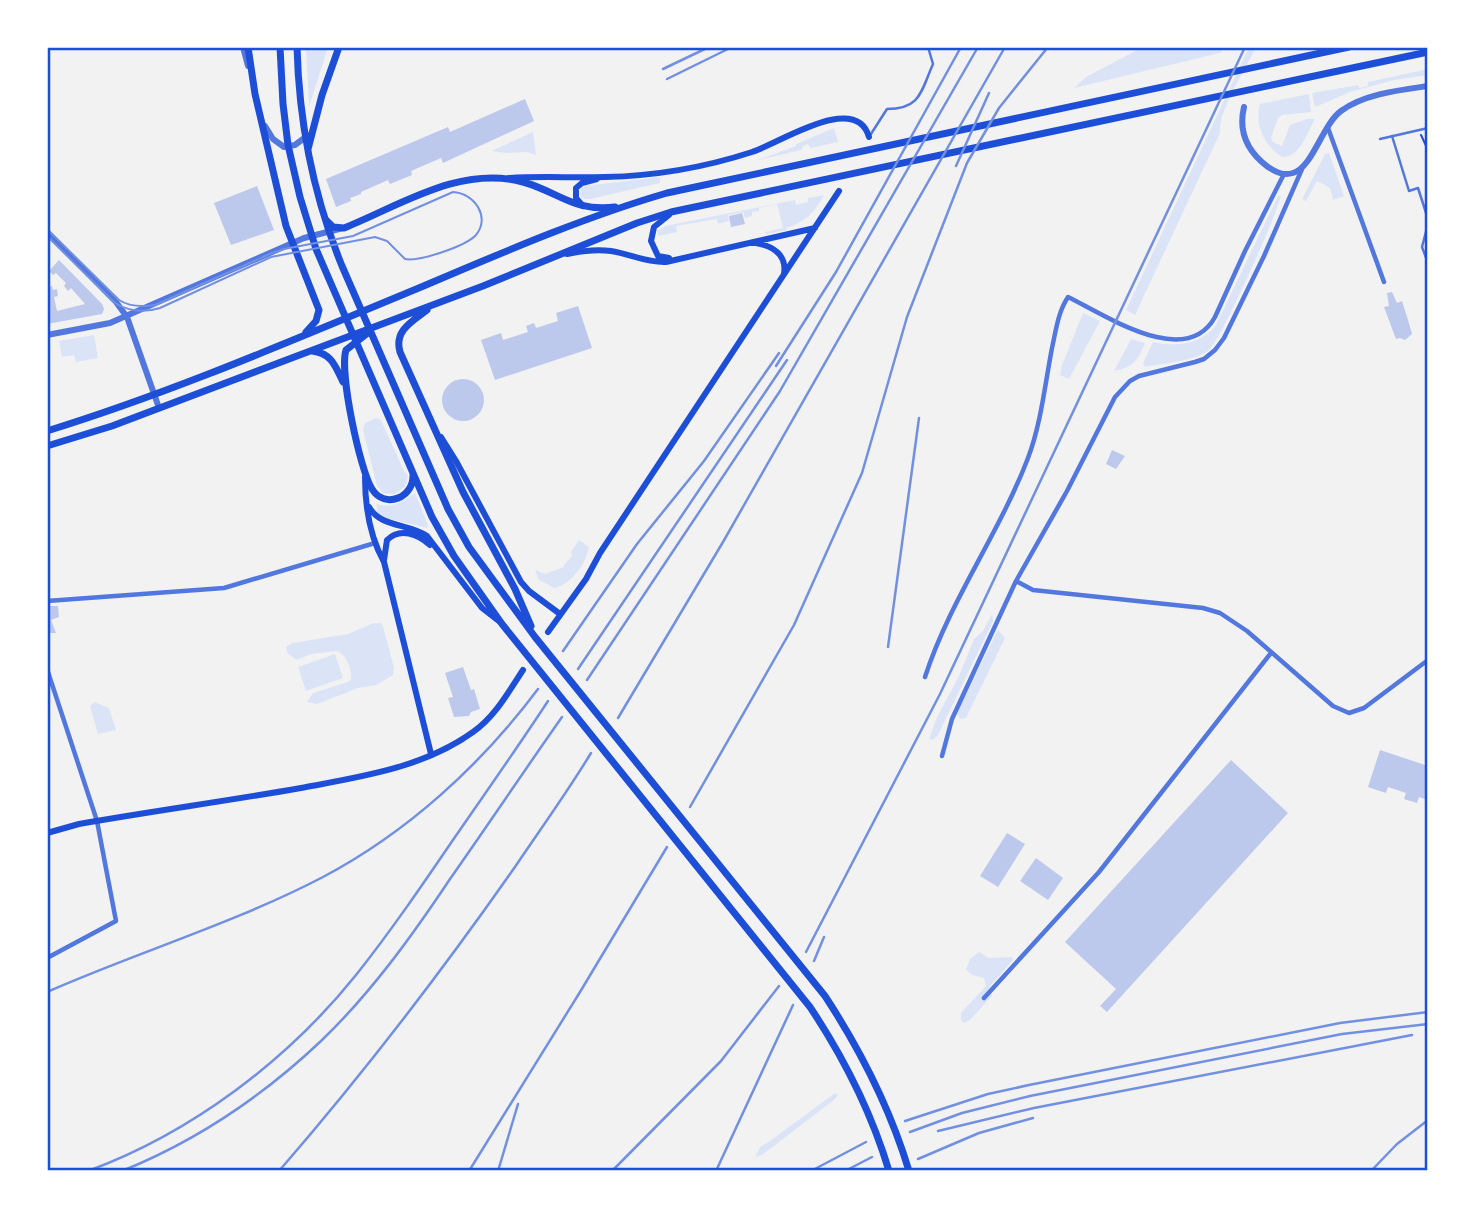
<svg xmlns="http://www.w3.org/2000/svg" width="1475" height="1218" font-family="'Work Sans',sans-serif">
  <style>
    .green { fill: #dbe4f7 }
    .building { fill: #bdc9ec }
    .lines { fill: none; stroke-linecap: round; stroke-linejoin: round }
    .path { stroke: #1d4ed8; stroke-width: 2 }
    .service { stroke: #5277de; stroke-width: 2.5 }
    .minor { stroke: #5277de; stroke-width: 4.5 }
    .tertiary { stroke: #5277de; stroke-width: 6 }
    .secondary { stroke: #1d4ed8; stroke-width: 6 }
    .primary { stroke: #1d4ed8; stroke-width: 7 }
    .tram { stroke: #7290e2; stroke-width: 2 }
    .rail { stroke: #7290e2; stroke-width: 2.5 }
    .neatline { fill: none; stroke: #1d4ed8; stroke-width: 2.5 }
  </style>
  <rect width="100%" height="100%" fill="#f2f2f2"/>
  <!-- green -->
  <path class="green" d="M306,47H328L309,107Z
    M1143,47H1224L1220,53L1074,88L1086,77Z
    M1249,47H1256C1246,68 1218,111 1220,133L1135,315L1126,310Z
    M1428,69V75L1394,80L1350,92L1315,107L1312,93L1358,85L1359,88L1368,86V82Z
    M1309,94L1311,112L1282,115L1278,118L1271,138L1273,142L1282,146L1290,125L1307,119H1315C1307,133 1300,158 1282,157C1263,144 1255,126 1260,104Z
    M834,128L838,142L811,148L808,144L803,146L801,150L755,161L796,146V144Z
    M533,132L536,155L527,152L507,153L491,151Z
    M1329,153L1344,196L1333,200L1330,188L1317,181L1306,201L1302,199L1325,154Z
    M660,177V183L590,199H584L580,195L581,189L585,186Z
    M824,195C816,211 804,223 786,228L787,230L766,234L765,232L783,228L777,204L759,208V211L752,212V216L745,218L743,212L728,215L729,221L718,224L717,219L676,226L677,232L659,236L657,231L665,226L795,200L796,205L808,202V198Z
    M1281,195C1278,213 1219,344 1208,351C1191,362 1164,363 1145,367L1143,363L1153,342C1175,347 1198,345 1215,327L1278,196Z
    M1083,313L1100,321L1069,379L1060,375L1062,365Z
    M94,335L98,358L76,362L74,355L62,357L59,341Z
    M1131,339L1145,343C1138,361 1133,367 1114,371Z
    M376,418L381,420L404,471L408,475L405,487L394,494L383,493L377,486L363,430L365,423Z
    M415,493L428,525L427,528L382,517L377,512V504C393,509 403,501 415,493Z
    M579,540L589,547C586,564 571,585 554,588L539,580L535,570L545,574L564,567V565L572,556L571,552Z
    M992,614L993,621L938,735L933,740L929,739L937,717L958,678L974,639L983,631Z
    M374,623H381L383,626L394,668L393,675L376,685L358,688L317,704L307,702L313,693L348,682L351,679C351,668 348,657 337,651L311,654L297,660L288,654L286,647L292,643L348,634Z
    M998,630L1005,638L966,718L960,719L957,712Z
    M335,654L343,678L306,691L298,667Z
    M94,702L109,708L116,730L98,734L90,706Z
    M979,952L989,958L1012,957L1013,960L990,986L989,989L992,996L970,1020L964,1023L961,1021V1013L986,986L984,978L972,975L966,970L970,959Z
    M835,1093L838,1095L835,1099L762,1155L755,1157L760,1147L770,1141Z"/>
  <!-- building -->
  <path class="building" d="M525,99L534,121L443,163L441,158L411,171L412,175L390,184L388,180L361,192V194L350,198L351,201L336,207L326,179L448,127L450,132Z
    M257,186L274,230L231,245L214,203Z
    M742,213L745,224L731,227L729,216Z
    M59,260L102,304L104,309L102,314L47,324V287L52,286L53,290L57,289L58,296L54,297L57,311L85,304L71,288L68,291L64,286L66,283L56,273L53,275L49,271Z
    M1392,292L1397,303L1402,301L1408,320L1412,334L1405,340L1400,338L1396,339L1384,307L1389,306L1387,293Z
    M578,306L592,348L495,380L481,340L501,333L503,340L528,332L526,326L534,323L536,328L558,321L556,313Z
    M442 400a21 21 0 1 1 42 0a21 21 0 1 1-42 0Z
    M1112,450L1125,456L1116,469L1106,464Z
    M47,606H58L59,617L51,620L56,633H47Z
    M463,667L471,690L474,689L480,709L471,712L469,716L454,717L448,698L453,697L445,673Z
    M1380,750L1428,766V800L1419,797L1417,803L1404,799L1406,793L1388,787L1386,793L1368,787Z
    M1231,760L1288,813L1107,1012L1100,1006L1116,989L1065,942Z
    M1007,833L1025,844L998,887L980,876Z
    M1036,858L1063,878L1048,900L1020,881Z"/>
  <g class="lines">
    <!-- path -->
    <path class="path" d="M1421,135L1428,150"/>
    <!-- service -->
    <path class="service" d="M1392,136L1409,191L1418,188L1428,219
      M869,137L887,109C921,109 921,91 933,64L928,47
      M1380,139L1428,128
      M1428,224L1422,247L1428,263"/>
    <!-- minor -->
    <path class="minor" d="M1328,128L1384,282
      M1016,581L1033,590L1203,608L1220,613L1247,631L1333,706L1349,713L1364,708L1428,660
      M47,601L224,588L375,543
      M47,669L97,821L116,921L47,958
      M925,677C950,600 999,534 1028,458C1041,424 1045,384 1052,348C1056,330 1058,312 1068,297C1105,315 1186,370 1215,317L1245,251L1284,174
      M942,756L952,719L1016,581L1067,491L1115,397L1130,381L1139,376L1195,362L1204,359L1215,350L1224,338L1264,256L1302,169
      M984,998L1099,872L1271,653"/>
    <!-- tertiary -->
    <path class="tertiary" d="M243,47L248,66
      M1244,107C1238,132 1248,152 1268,167C1276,172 1283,176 1293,173C1313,167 1322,125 1341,111C1364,94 1400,90 1428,86
      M265,126L273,139L284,147L295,145L307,136
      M47,232L116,302L127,317L159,408
      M47,335L110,323L304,238L343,228"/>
    <!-- secondary -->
    <path class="secondary" d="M509,178C541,176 573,178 605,177C653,176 706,167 752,152C778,144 856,91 869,137
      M583,206L576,198V188L582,183L597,179
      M756,243C773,246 787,255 784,274
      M567,254C581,251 597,249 611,251C630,254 647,263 666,262L815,228
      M669,258L658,256L651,241L654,227L669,215
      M441,437L456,461L521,582L529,591L560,614
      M365,477C365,505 370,537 384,562L431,754
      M369,507C381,528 408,523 427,536L482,608L500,622
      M384,560L387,540C400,527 418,534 430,545
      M548,632L586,579L600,553L839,191
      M47,833L79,824C153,811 227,801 301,788C360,777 423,768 473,732C495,717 509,691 523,670"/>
    <!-- primary -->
    <path class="primary" d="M248,47L255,94L286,226L319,310L316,321L306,332
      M280,47L283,104L288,145L300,197L316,249L432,517L454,556L502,624L810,1007C844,1058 871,1111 889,1171
      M297,47C299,123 313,195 342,266L448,509L469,547L535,637L825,996C861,1051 890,1108 909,1171
      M308,149L322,95L339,47
      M326,220L333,227L344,228C401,205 460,165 523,182C559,192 573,212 615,207
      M427,310C411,322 394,331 400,352L463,492L515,589L531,626
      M369,332L346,350C339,372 360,470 372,489C385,510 414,497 413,475
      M312,351C331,353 335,365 343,382
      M47,431C173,392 293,340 414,290C497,255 581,218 667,193L1349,47
      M47,446L112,426L289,359L483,286L637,223L671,212L1428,52"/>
    <!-- tram -->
    <path class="tram" d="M47,229L119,300C130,307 142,307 155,305L272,253L284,249L353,236L453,192C474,193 491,217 476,235C466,246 419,262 405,259L387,241L375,237L271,257L160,308C144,313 130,312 115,303L47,236"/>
    <!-- rail -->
    <path class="rail" d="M663,69L709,47
      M667,79L732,47
      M956,166L989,93
      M776,366L836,272L961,47
      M888,647L919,418
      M563,651L637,544L704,461L779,353
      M578,669L787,360
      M587,680L780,391L978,47
      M618,718L723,542L1005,47
      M690,807L794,625L862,473L907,317L967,163L999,108L1048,47
      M806,952L940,694L1245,47
      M814,961L824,937
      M47,992C138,952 235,923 323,877C408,832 481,765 538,689
      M905,1121L988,1094L1029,1085L1340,1023L1428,1012
      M938,1131L1034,1108L1412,1035
      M910,1132L962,1113L1030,1096L1342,1034L1428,1024
      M918,1159L979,1133L1033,1118
      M88,1171C191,1133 287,1061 356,975C391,931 423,884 455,837C486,792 518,747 548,701
      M122,1171C196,1141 264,1095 321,1041C371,993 412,936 450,879C488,825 524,771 562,717
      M279,1171C364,1073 443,970 517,864C542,827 568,791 591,753
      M469,1171L580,992L667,847
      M498,1171L518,1104
      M612,1171L721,1061L779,986
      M716,1171L793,1005
      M811,1171L866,1142
      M845,1171L872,1157
      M1371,1171L1397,1144L1428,1120"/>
  </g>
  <!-- border -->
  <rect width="1475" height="1218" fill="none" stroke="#ffffff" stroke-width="98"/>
  <rect x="49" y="49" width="1377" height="1120" class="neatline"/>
</svg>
